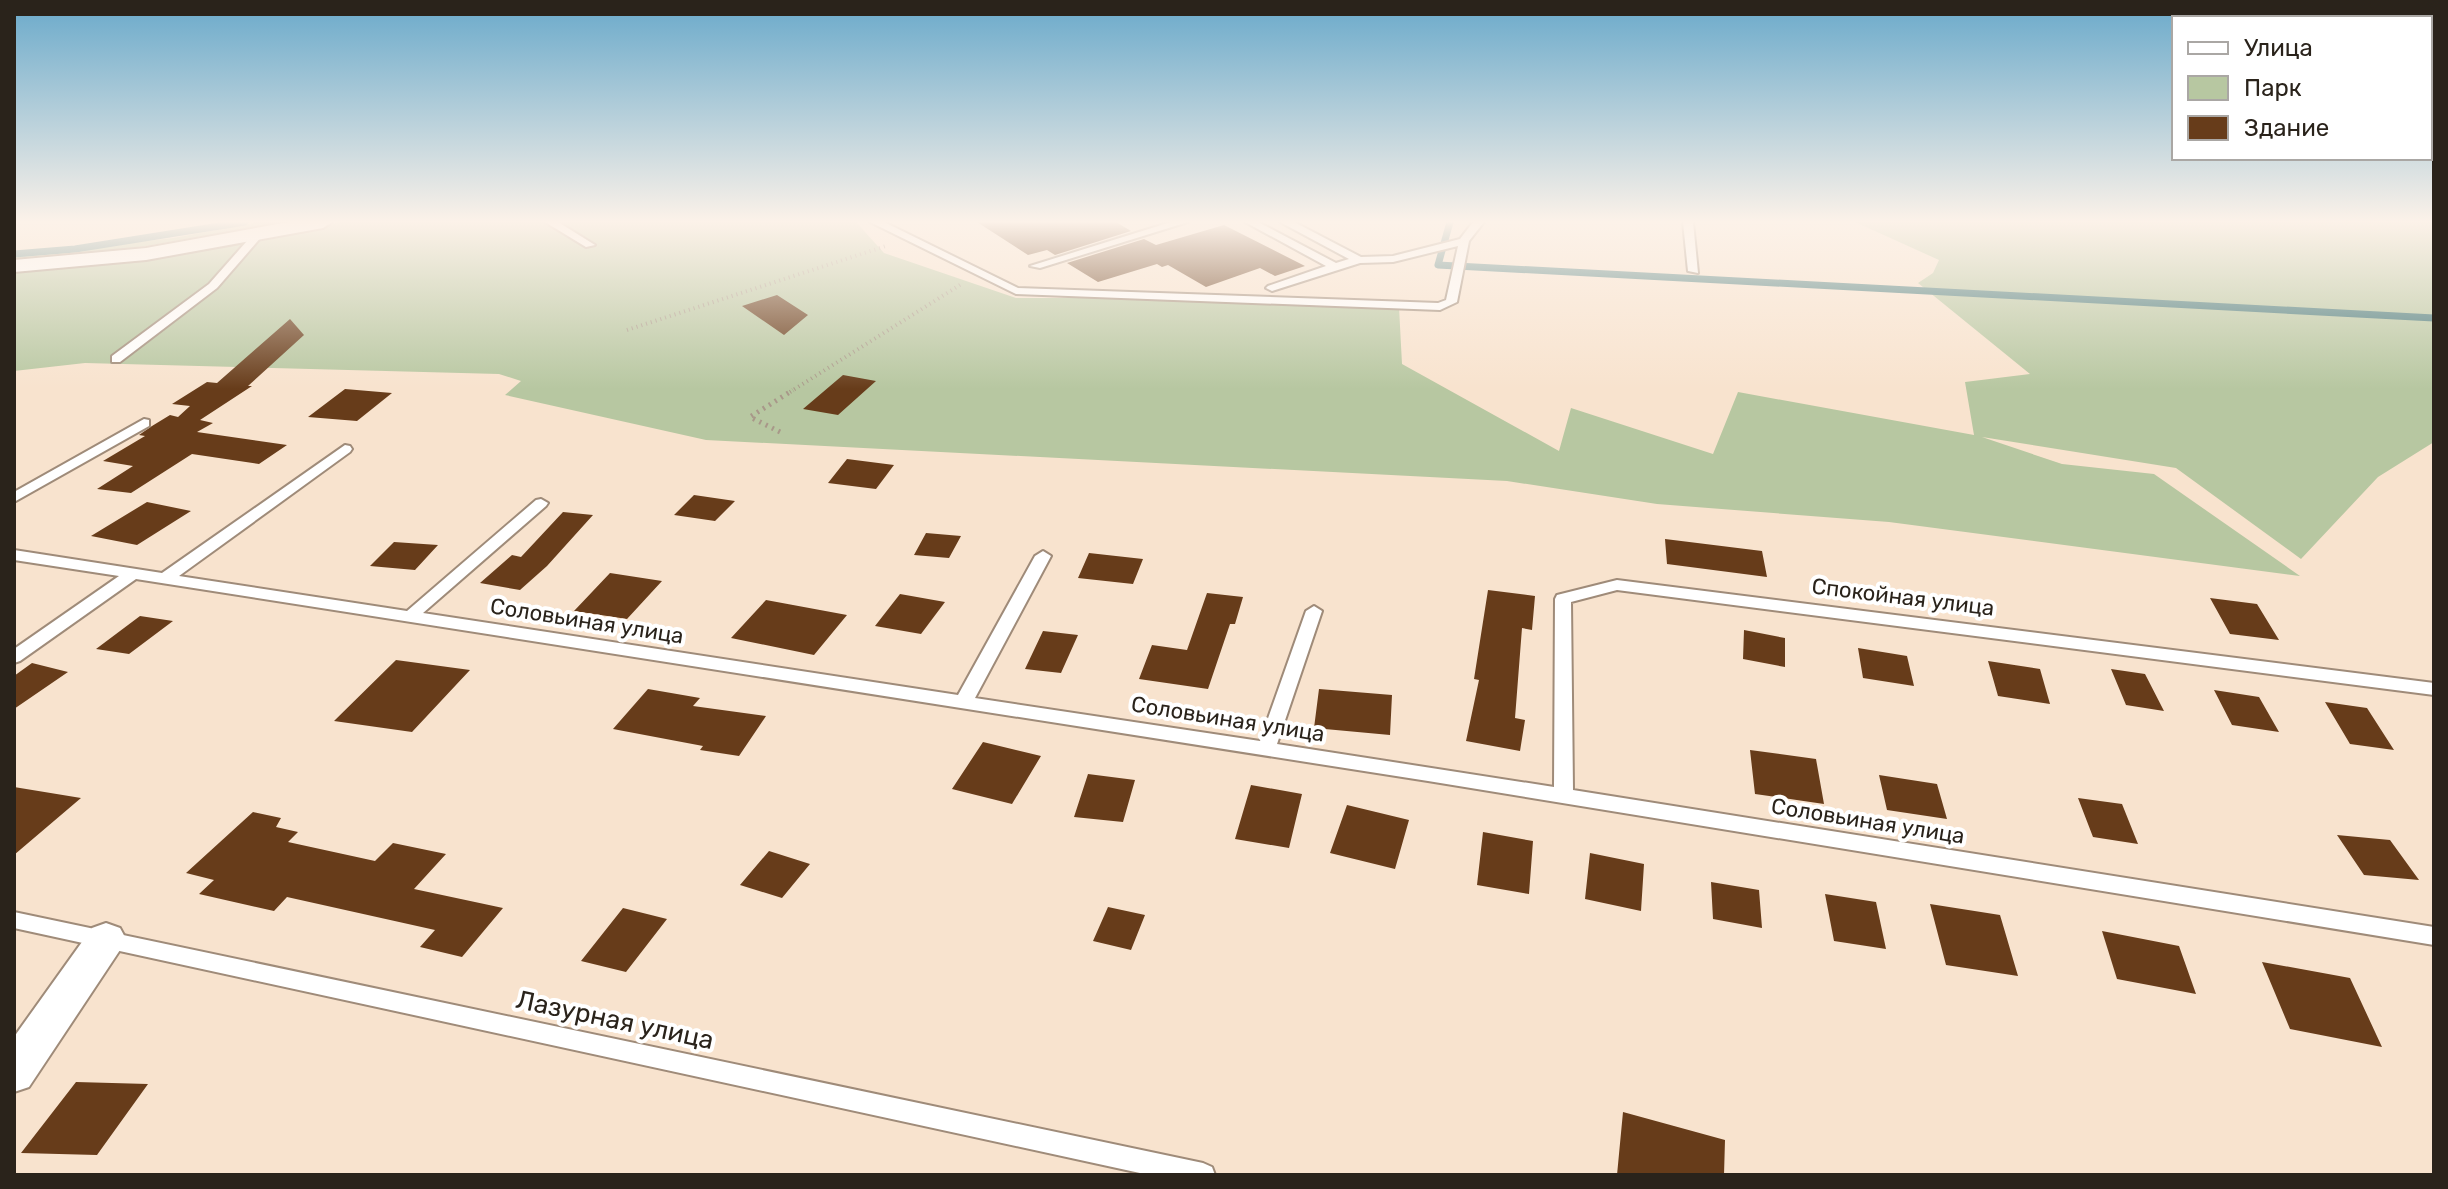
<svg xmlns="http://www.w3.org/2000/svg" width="2448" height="1189" font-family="Rubik,sans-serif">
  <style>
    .green { fill: #b7c7a1 }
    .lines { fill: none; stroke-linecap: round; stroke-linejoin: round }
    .stream { stroke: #417677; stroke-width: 7 }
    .building { fill: #673c1a }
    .lane-casing { stroke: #9f8b79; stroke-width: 4 }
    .street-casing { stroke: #9f8b79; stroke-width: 4 }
    .path-far1 { stroke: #a89889; stroke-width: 4; stroke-dasharray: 1 4; stroke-linecap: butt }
    .path { stroke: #a89889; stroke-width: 5; stroke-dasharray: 2 5; stroke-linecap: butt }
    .lane { fill: #fff; fill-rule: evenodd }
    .street { fill: #fff; fill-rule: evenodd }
    .labels { text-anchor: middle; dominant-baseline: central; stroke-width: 8; stroke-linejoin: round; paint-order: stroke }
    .street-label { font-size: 22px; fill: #2a231b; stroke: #fff }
    .near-street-label { font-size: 26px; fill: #2a231b; stroke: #fff }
  </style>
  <rect width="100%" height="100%" fill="#f8e3ce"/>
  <!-- green -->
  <path class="green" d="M259,222H283L146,246L14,262V255L173,238Z
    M341,222H856L884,253L1016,298H1212L1399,307L1402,364L1559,451L1571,408L1713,454L1738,392L1974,435L1965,382L2030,374L1918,283L1933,273L1939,260L1855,222H2434V442L2378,477L2301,559L2176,468L1982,437L2062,464L2154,474L2300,576L1889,522L1657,504L1507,481L706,440L505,395L521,381L499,374L85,363L14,371V272C124,263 233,245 341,222Z"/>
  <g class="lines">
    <!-- stream -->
    <path class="stream" d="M1450,222L1438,265L2434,318
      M14,254L75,249L245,222"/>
  </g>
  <!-- building -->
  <path class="building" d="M977,222H1116L1131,231L1055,255L1047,250L1028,255Z
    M1224,225L1305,266L1275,276L1260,268L1206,287L1168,265L1162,267L1157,264L1098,282L1067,263L1144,239L1156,245Z
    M777,295L808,315L784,335L742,306Z
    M290,319L304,335L248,386H252L200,420L213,423L197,432L287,445L259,464L192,454L131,493L97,489L133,466L103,461L145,436L139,435L152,426L170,415L178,417L190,406L172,404L207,382L217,383Z
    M843,375L876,381L838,415L803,409Z
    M345,389L392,393L357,421L308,417Z
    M847,459L894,465L876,489L828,483Z
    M694,495L735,501L715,521L674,515Z
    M147,502L191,511L137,545L91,536Z
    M563,512L593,515L547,566L520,590L480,583L512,555L521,557Z
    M926,533L961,536L949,558L914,555Z
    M1665,539L1762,551L1767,577L1667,564Z
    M394,542L438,545L415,570L370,566Z
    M1089,553L1143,559L1133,584L1078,578Z
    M610,573L662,581L627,619L574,611Z
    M1488,590L1535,596L1532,630L1522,628L1515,718L1525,720L1520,751L1466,741L1479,680L1474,679Z
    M1207,593L1243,597L1235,624H1230L1208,689L1139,679L1152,645L1187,650Z
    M900,594L945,602L921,634L875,626Z
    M2210,598L2257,604L2279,640L2230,634Z
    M766,600L847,615L814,655L731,638Z
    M140,616L173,621L129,654L96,649Z
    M1744,630L1785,638V667L1743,659Z
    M1043,631L1078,635L1061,673L1025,669Z
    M1858,648L1907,656L1914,686L1863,678Z
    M396,660L470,670L412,732L334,721Z
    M1988,661L2040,669L2050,704L1998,696Z
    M32,663L68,672L14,709V676Z
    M2111,669L2145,674L2164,711L2126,705Z
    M648,689L700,698L693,706L766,716L739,756L700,750L703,746L613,729Z
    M1319,689L1392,695L1390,735L1314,728Z
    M2214,690L2259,697L2279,732L2232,725Z
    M2325,702L2367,708L2394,750L2350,744Z
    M983,742L1041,756L1012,804L952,789Z
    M1750,750L1816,759L1824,804L1755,794Z
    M1088,774L1135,780L1123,822L1074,817Z
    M1879,775L1937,784L1947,819L1887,810Z
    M1251,785L1302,794L1289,848L1235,839Z
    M14,787L81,798L14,855Z
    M2078,798L2122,804L2138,844L2093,837Z
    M1347,805L1409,820L1395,869L1330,853Z
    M253,812L281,818L276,827L298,832L288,842L375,861L393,843L446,854L414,889L503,908L462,957L420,947L435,930L287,897L274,911L199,894L214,880L186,873Z
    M1483,832L1533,841L1529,894L1477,885Z
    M2337,835L2390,840L2419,880L2364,875Z
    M769,851L810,864L782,898L740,885Z
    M1590,853L1644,864L1641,911L1585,899Z
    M1711,882L1759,890L1762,928L1713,919Z
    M1825,894L1876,902L1886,949L1834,941Z
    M1930,904L2000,915L2018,976L1946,965Z
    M1108,907L1145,915L1131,950L1093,941Z
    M623,908L667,919L626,972L581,961Z
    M2102,931L2179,946L2196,994L2117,979Z
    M2262,962L2350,978L2382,1047L2290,1029Z
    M76,1082L148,1084L97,1155L21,1153Z
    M1623,1112L1725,1140L1724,1175H1617Z"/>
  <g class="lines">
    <!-- lane casing -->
    <g class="lane-casing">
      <path id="lane" d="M545,222H558L595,245L586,247Z
        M870,222H884L1018,288L1438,303L1446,300L1458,246L1393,262L1360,263L1272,291L1266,288L1268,286L1326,266L1245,222H1258L1336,263L1349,259L1280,222H1294L1361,257L1393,256L1460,239L1473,222H1484L1469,241L1457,302L1440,310L1016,294Z
        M1171,222H1188L1040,268L1030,266Z
        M1683,222H1693L1698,273L1688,271Z
        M254,233L263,235L217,288L120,362H112V356L209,284Z
        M144,419L149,420V426L14,502V492Z
        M345,445L350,446L352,449L350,452L179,576L407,611L536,500L541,499L548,503L546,506L423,613L958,695L1035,556L1043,551L1051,556L975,698L1260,741L1306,611L1314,606L1322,611L1277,744L1554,787L1555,599L1557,595L1617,580L2434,683V695L1617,590L1571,602L1573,790L2434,927V945L1428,781L136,579L20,661L14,663V649L119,576L14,560V550L162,573Z
        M14,912L1203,1163L1212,1167L1215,1175H1149L14,928Z"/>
    </g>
    <!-- street casing -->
    <g class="street-casing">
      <path id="street" d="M289,222H332L323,228L146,260L14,272V260L146,248Z
        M106,923L120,928L126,939L120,950L29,1087L14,1092V1037L92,928Z"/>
    </g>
    <!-- path-far1 -->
    <path class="path-far1" d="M627,330L886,246
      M790,392L963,283"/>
    <!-- path -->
    <path class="path" d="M780,432L750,417L793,390"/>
    <!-- lane -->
    <use href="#lane" class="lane"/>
    <!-- street -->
    <use href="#street" class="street"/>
  </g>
  <!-- sky -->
  <linearGradient id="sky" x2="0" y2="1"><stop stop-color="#69a9ca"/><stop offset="0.57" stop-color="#fcf2e9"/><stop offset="1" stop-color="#fcf2e9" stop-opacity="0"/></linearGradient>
  <rect width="2448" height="389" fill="url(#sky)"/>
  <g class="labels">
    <!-- street labels -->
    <g class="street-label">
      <text transform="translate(1903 597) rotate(7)">Спокойная улица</text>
      <text transform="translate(587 621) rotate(9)">Соловьиная улица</text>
      <text transform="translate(1228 719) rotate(9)">Соловьиная улица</text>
      <text transform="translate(1868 821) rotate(9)">Соловьиная улица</text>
    </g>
    <!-- near-street labels -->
    <g class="near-street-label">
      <text transform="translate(615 1020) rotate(12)">Лазурная улица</text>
    </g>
  </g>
  <!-- border -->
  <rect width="2448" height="1189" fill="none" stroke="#2a231b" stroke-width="32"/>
  <!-- legend -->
  <rect x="2172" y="16" width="260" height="144" fill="#ffffff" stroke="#aaa7a4" stroke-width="2"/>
  <rect x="2188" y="42" width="40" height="12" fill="#ffffff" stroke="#aaa7a4" stroke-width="2"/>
  <text x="2244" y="56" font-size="24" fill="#2a231b">Улица</text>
  <rect x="2188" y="76" width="40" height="24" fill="#b7c7a1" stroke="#aaa7a4" stroke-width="2"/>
  <text x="2244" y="96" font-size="24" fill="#2a231b">Парк</text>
  <rect x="2188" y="116" width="40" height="24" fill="#673c1a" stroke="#aaa7a4" stroke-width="2"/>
  <text x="2244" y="136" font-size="24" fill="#2a231b">Здание</text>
</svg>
